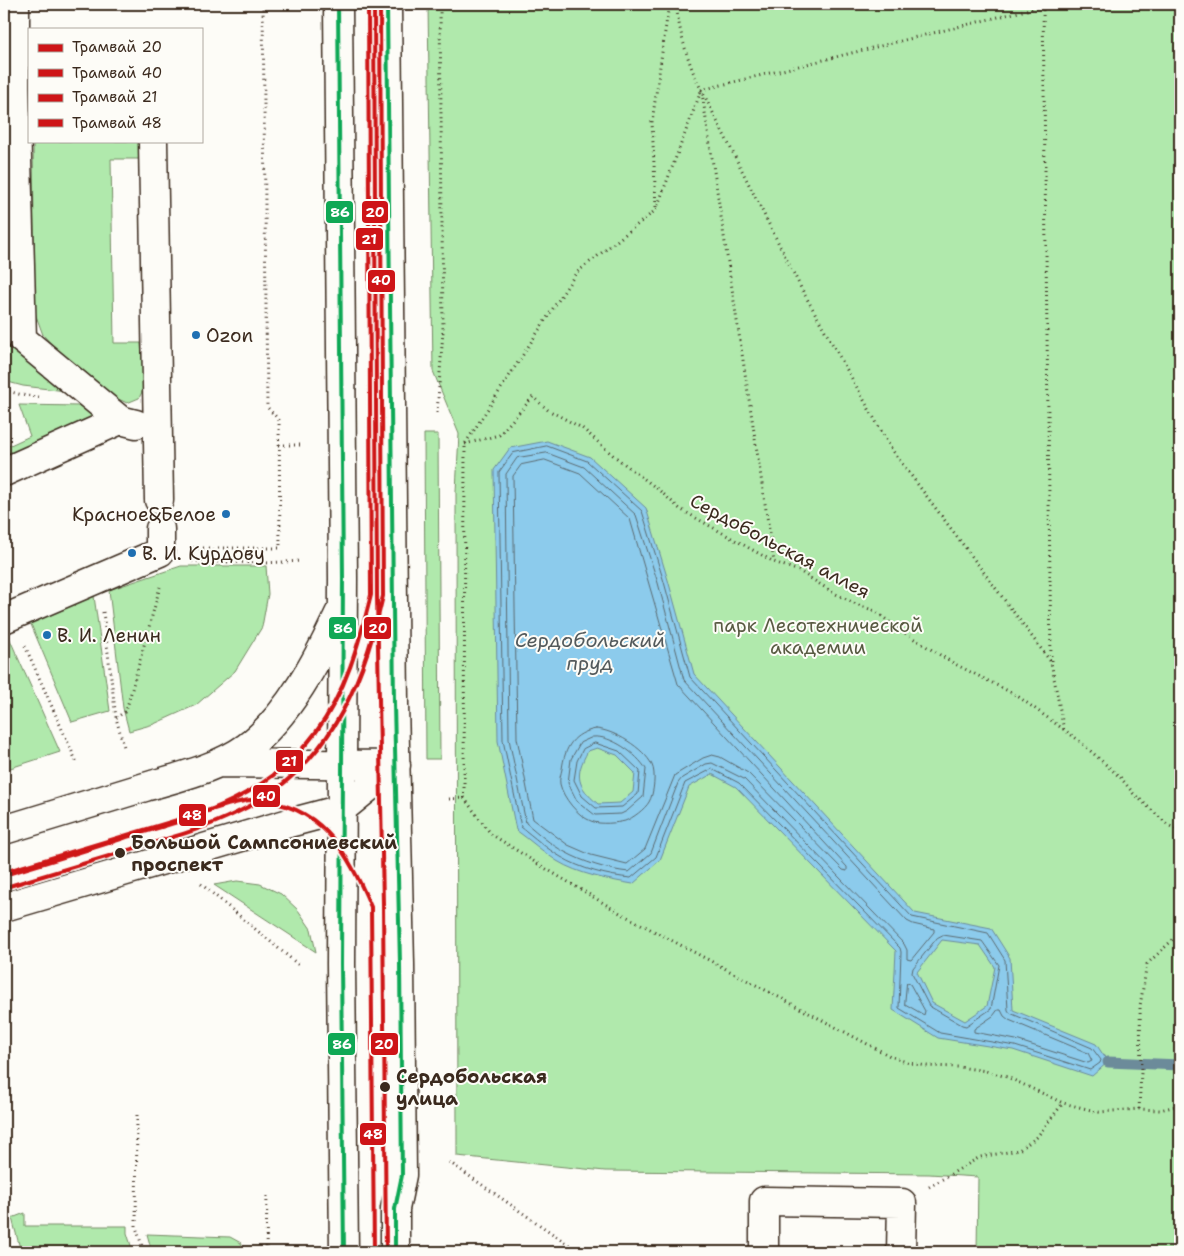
<svg xmlns="http://www.w3.org/2000/svg" width="1184" height="1256" font-family="'Shantell Sans',sans-serif">
  <style>
    .green { fill: #b0e9ac; stroke: #768a65 }
    .water { fill: #8ccbec; stroke: #6c8b9a; fill-rule: evenodd }
    .lines { fill: none; stroke-linecap: round; stroke-linejoin: round }
    .shore { stroke: #5b6a70; stroke-width: 1 }
    .stream { stroke: #6c8b9a; stroke-width: 11 }
    .minor-casing { stroke: #3b2a1e; stroke-width: 31 }
    .major-casing { stroke: #3b2a1e; stroke-width: 31 }
    .path { stroke: #3b2a1e; stroke-width: 3; stroke-dasharray: 1 4; stroke-linecap: butt }
    .minor { stroke: #fdfcf7; stroke-width: 28 }
    .major { stroke: #fdfcf7; stroke-width: 28 }
    .bus-1-casing { stroke: #fdfcf7; stroke-width: 8 }
    .bus-1 { stroke: #10a855; stroke-width: 4 }
    .tram-1-casing { stroke: #fdfcf7; stroke-width: 8 }
    .tram-2-casing { stroke: #fdfcf7; stroke-width: 8 }
    .tram-3-casing { stroke: #fdfcf7; stroke-width: 8 }
    .tram-4-casing { stroke: #fdfcf7; stroke-width: 8 }
    .tram-1 { stroke: #ce1417; stroke-width: 4 }
    .tram-2 { stroke: #ce1417; stroke-width: 4 }
    .tram-3 { stroke: #ce1417; stroke-width: 4 }
    .tram-4 { stroke: #ce1417; stroke-width: 4 }
    .poi-dot { fill: #1f6fb2; stroke: #fdfcf7; stroke-width: 2 }
    .stop-dot { fill: #3b2a1e; stroke: #fdfcf7; stroke-width: 2 }
    .labels { text-anchor: middle; dominant-baseline: central; stroke-width: 4; stroke-linejoin: round; paint-order: stroke }
    .poi-label { font-size: 19px; fill: #3b2a1e; stroke: #fdfcf7; text-anchor: start }
    .street-label { font-size: 19px; fill: #3b2a1e; stroke: #fdfcf7 }
    .park-label { font-size: 19px; fill: #585a42; stroke: #fdfcf7 }
    .stop-label { font-size: 19px; font-weight: bold; fill: #3b2a1e; stroke: #fdfcf7; text-anchor: start }
    .water-label { font-size: 20px; font-style: italic; fill: #535a5c; stroke: #fdfcf7 }
    .line-badge { stroke: #fdfcf7; stroke-width: 2 }
    .badge-label { font-size: 14px; text-anchor: middle; font-weight: bold; fill: #fff }
  </style>
  <rect width="100%" height="100%" fill="#fdfcf7"/>
  <filter id="ink" filterUnits="userSpaceOnUse"><feTurbulence type="fractalNoise" baseFrequency=".02" numOctaves="2"/><feDisplacementMap in="SourceGraphic" scale="10" xChannelSelector="R" yChannelSelector="G"/><feConvolveMatrix kernelMatrix="1 2 1 2 8 2 1 2 1" color-interpolation-filters="sRGB"/></filter>
  <g filter="url(#ink)">
    <!-- green -->
    <path class="green" d="M428,4H1180V1252H977L978,1177L929,1174L605,1171L457,1156L456,491L459,434L433,371Z
      M33,141H142L143,159H111L114,343H141L144,388L139,398L127,403L114,397L60,353L43,335L35,313Z
      M4,336L66,391L23,386L4,381Z
      M19,405L80,406L100,420L4,462V448L30,436Z
      M424,434H438L440,759H426Z
      M181,566H266L268,594L262,627L235,671L196,705L154,724L129,731L123,708L109,590Z
      M94,596L110,711L72,722L30,622Z
      M7,633L60,752L4,770V634Z
      M237,881L260,884L281,894L298,910L311,929L316,952L214,885Z
      M25,1213V1226H127V1233L133,1252H21L12,1218Z
      M147,1234L230,1237L241,1243L246,1252H152Z"/>
    <!-- water -->
    <path class="water" d="M547,441L590,457L646,508L668,580L694,674L915,913L991,928L1010,958L1013,1010L1096,1044L1108,1062L1092,1076L1013,1050L938,1038L893,1010L896,951L736,787L712,774L689,787L660,860L633,884C609,880 578,874 557,861C543,852 530,840 516,830L498,741L494,470L510,448ZM597,748L617,755L635,773L633,792L620,803L598,804C577,786 574,776 588,751ZM942,940L980,945L995,967L987,1006L965,1021L932,1003L917,972Z"/>
    <g class="lines">
      <!-- shore -->
      <path class="shore" d="M547,446L587,461L642,511L664,582L690,677L912,917L988,933L1005,960L1008,1010L1010,1013L1092,1048L1101,1060L1100,1063L1090,1070L1015,1046L940,1033L899,1008L901,952L900,948L739,783L712,769L685,783L656,857L631,878C608,876 581,869 561,857C547,849 534,837 521,827L503,740L499,472L513,453Z
        M547,453L584,467L636,515L658,583L684,680L907,921L913,924L934,929V932L911,960L907,959V950L904,944L744,779L712,763L706,764L682,778L678,783L651,853L629,872C608,870 583,862 565,852C551,845 538,833 526,823L509,739L506,474L517,458Z
        M545,460L580,473L630,519L678,684L847,867V871L843,870L748,773L720,757L712,755L703,758L675,775L645,849L627,864L591,855L568,845L533,819L517,738L513,476L521,465Z
        M596,729C614,730 644,748 652,765C656,773 654,794 649,802C645,809 633,818 625,821C617,823 600,825 591,821C578,816 563,798 560,784C559,779 561,774 562,769C565,747 573,733 596,729Z
        M593,737C611,735 637,754 646,769L643,797L627,811L621,814L595,815L577,801L568,783L571,759L580,743Z
        M595,743L619,751L640,771L638,794L622,807L596,808L582,796L574,780L577,761L583,749Z
        M943,935L982,941L999,965L991,1009L966,1026L962,1025L929,1006L912,973L913,968L937,938Z
        M907,983L910,984L925,1011L924,1015L905,1004Z
        M998,1010H1001L1004,1016L1009,1020L1088,1053L1092,1061L1088,1063L1016,1040L974,1032V1029L993,1016Z"/>
      <!-- stream -->
      <path class="stream" d="M1108,1062L1180,1065"/>
      <!-- minor casing -->
      <g class="minor-casing">
        <path id="minor" d="M15,4V87L22,339L120,420
          M153,141L159,500
          M4,472L120,420L136,424
          M4,619L160,552V529
          M764,1252V1201L902,1203L901,1252"/>
      </g>
      <!-- major casing -->
      <g class="major-casing">
        <path id="major" d="M338,4L343,578L341,964L344,1252
          M387,4L394,704L400,964L402,1175L395,1209V1252
          M220,763L396,765
          M4,830C51,816 98,801 145,787C179,777 218,768 247,747C288,717 318,659 339,614
          M4,907L289,823L342,809L396,765"/>
      </g>
      <!-- path -->
      <path class="path" d="M676,4C679,30 686,55 696,79L801,288L892,450L1051,662L1064,731
        M1043,5L1051,662
        M701,90L1051,4
        M702,93L774,562
        M656,207L652,122L669,4
        M4,390L26,396L39,397
        M437,413L443,332L440,4
        M465,444L499,435L533,397L548,410L582,428L614,456L660,491L680,509L774,562L799,571L834,593L856,604L875,611L900,630L953,663L1016,695L1077,739L1121,778L1133,793L1168,825L1180,831
        M279,445H302
        M193,548H280L279,420L267,407L263,4
        M192,561L265,563L301,561
        M103,612L116,718L124,747
        M25,646L77,763
        M116,718L126,711L160,587
        M464,798L465,444L576,273L656,210L701,91
        M449,799L464,798L491,834L538,864L620,913L892,1057L909,1063L927,1066L959,1067L986,1071L1007,1077L1063,1103L1099,1112L1139,1109L1160,1110L1180,1105
        M201,884L301,967
        M1139,1109L1141,1073L1140,1006L1147,964L1180,933
        M137,1115L136,1227L144,1252
        M449,1162L579,1252
        M929,1187L980,1157L1019,1150L1037,1137L1063,1103
        M266,1252L267,1195"/>
      <!-- minor -->
      <use href="#minor" class="minor"/>
      <!-- major -->
      <use href="#major" class="major"/>
      <!-- bus-1 casing -->
      <g class="bus-1-casing">
        <path id="bus-1" d="M338,4L343,578L341,964L344,1252
          M387,4L394,704L400,964L402,1175L395,1209V1252"/>
      </g>
      <!-- bus-1 -->
      <use href="#bus-1" class="bus-1"/>
      <!-- tram-1 casing -->
      <g class="tram-1-casing">
        <path id="tram-1" d="M374,4L377,596L383,904L386,1252"/>
      </g>
      <!-- tram-2 casing -->
      <g class="tram-2-casing">
        <path id="tram-2" d="M6,887C47,875 88,862 129,850C165,839 202,830 236,813C326,771 362,689 383,596L380,4"/>
      </g>
      <!-- tram-3 casing -->
      <g class="tram-3-casing">
        <path id="tram-3" d="M4,875C44,863 84,851 124,838C199,816 267,798 316,732C346,692 359,643 371,595L368,4"/>
      </g>
      <!-- tram-4 casing -->
      <g class="tram-4-casing">
        <path id="tram-4" d="M8,871L227,805C235,803 242,801 250,800C256,800 263,802 269,802C325,810 351,859 371,907L374,1252"/>
      </g>
      <!-- tram-1 -->
      <use href="#tram-1" class="tram-1"/>
      <!-- tram-2 -->
      <use href="#tram-2" class="tram-2"/>
      <!-- tram-3 -->
      <use href="#tram-3" class="tram-3"/>
      <!-- tram-4 -->
      <use href="#tram-4" class="tram-4"/>
    </g>
  </g>
  <!-- markers -->
  <g class="poi-dot">
    <circle cx="196" cy="335" r="5"/>
    <circle cx="226" cy="514" r="5"/>
    <circle cx="132" cy="553" r="5"/>
    <circle cx="47" cy="635" r="5"/>
  </g>
  <g class="stop-dot">
    <circle cx="120" cy="853" r="6"/>
    <circle cx="385" cy="1087" r="6"/>
  </g>
  <g class="labels">
    <!-- poi labels -->
    <g class="poi-label">
      <text x="206" y="335">Ozon</text>
      <text x="216" y="514" text-anchor="end">Красное&amp;Белое</text>
      <text x="142" y="553">В. И. Курдову</text>
      <text x="57" y="635">В. И. Ленин</text>
    </g>
    <!-- street labels -->
    <g class="street-label">
      <text transform="translate(780 546) rotate(28)">Сердобольская аллея</text>
    </g>
    <!-- park labels -->
    <g class="park-label">
      <text x="818" y="625">парк Лесотехнической<tspan x="818" dy="22">академии</tspan></text>
    </g>
    <!-- stop labels -->
    <g class="stop-label">
      <text x="131" y="842">Большой Сампсониевский<tspan x="131" dy="22">проспект</tspan></text>
      <text x="396" y="1076">Сердобольская<tspan x="396" dy="22">улица</tspan></text>
    </g>
    <!-- water labels -->
    <g class="water-label">
      <text x="590" y="640">Сердобольский<tspan x="590" dy="23">пруд</tspan></text>
    </g>
  </g>
  <g class="line-badge">
    <rect x="325" y="200" width="29" height="24" rx="5" fill="#10a855"/>
    <rect x="361" y="200" width="28" height="24" rx="5" fill="#ce1417"/>
    <rect x="355" y="227" width="29" height="24" rx="5" fill="#ce1417"/>
    <rect x="367" y="269" width="29" height="24" rx="5" fill="#ce1417"/>
    <rect x="328" y="616" width="29" height="24" rx="5" fill="#10a855"/>
    <rect x="363" y="616" width="29" height="24" rx="5" fill="#ce1417"/>
    <rect x="275" y="749" width="29" height="24" rx="5" fill="#ce1417"/>
    <rect x="252" y="784" width="29" height="24" rx="5" fill="#ce1417"/>
    <rect x="178" y="803" width="29" height="24" rx="5" fill="#ce1417"/>
    <rect x="370" y="1032" width="29" height="24" rx="5" fill="#ce1417"/>
    <rect x="327" y="1032" width="29" height="24" rx="5" fill="#10a855"/>
    <rect x="359" y="1122" width="28" height="24" rx="5" fill="#ce1417"/>
  </g>
  <g class="badge-label">
    <text x="340" y="217">86</text>
    <text x="375" y="217">20</text>
    <text x="369" y="244">21</text>
    <text x="381" y="285">40</text>
    <text x="343" y="633">86</text>
    <text x="378" y="633">20</text>
    <text x="289" y="766">21</text>
    <text x="266" y="801">40</text>
    <text x="192" y="820">48</text>
    <text x="384" y="1049">20</text>
    <text x="342" y="1049">86</text>
    <text x="373" y="1139">48</text>
  </g>
  <!-- margin -->
  <rect width="1184" height="1256" fill="none" stroke="#fdfcf7" stroke-width="20"/>
  <rect x="10" y="10" width="1164" height="1236" fill="none" stroke="#3b2a1e" stroke-width="2" filter="url(#ink)"/>
  <!-- legend -->
  <rect x="28" y="28" width="175" height="115" fill="#fdfcf7" stroke="#afa8a0"/>
  <rect x="38" y="44" width="25" height="8" fill="#ce1417" stroke="#afa8a0"/>
  <text x="72" y="52" font-size="15" fill="#3b2a1e">Трамвай 20</text>
  <rect x="38" y="69" width="25" height="8" fill="#ce1417" stroke="#afa8a0"/>
  <text x="72" y="78" font-size="15" fill="#3b2a1e">Трамвай 40</text>
  <rect x="38" y="94" width="25" height="8" fill="#ce1417" stroke="#afa8a0"/>
  <text x="72" y="102" font-size="15" fill="#3b2a1e">Трамвай 21</text>
  <rect x="38" y="119" width="25" height="8" fill="#ce1417" stroke="#afa8a0"/>
  <text x="72" y="128" font-size="15" fill="#3b2a1e">Трамвай 48</text>
</svg>
